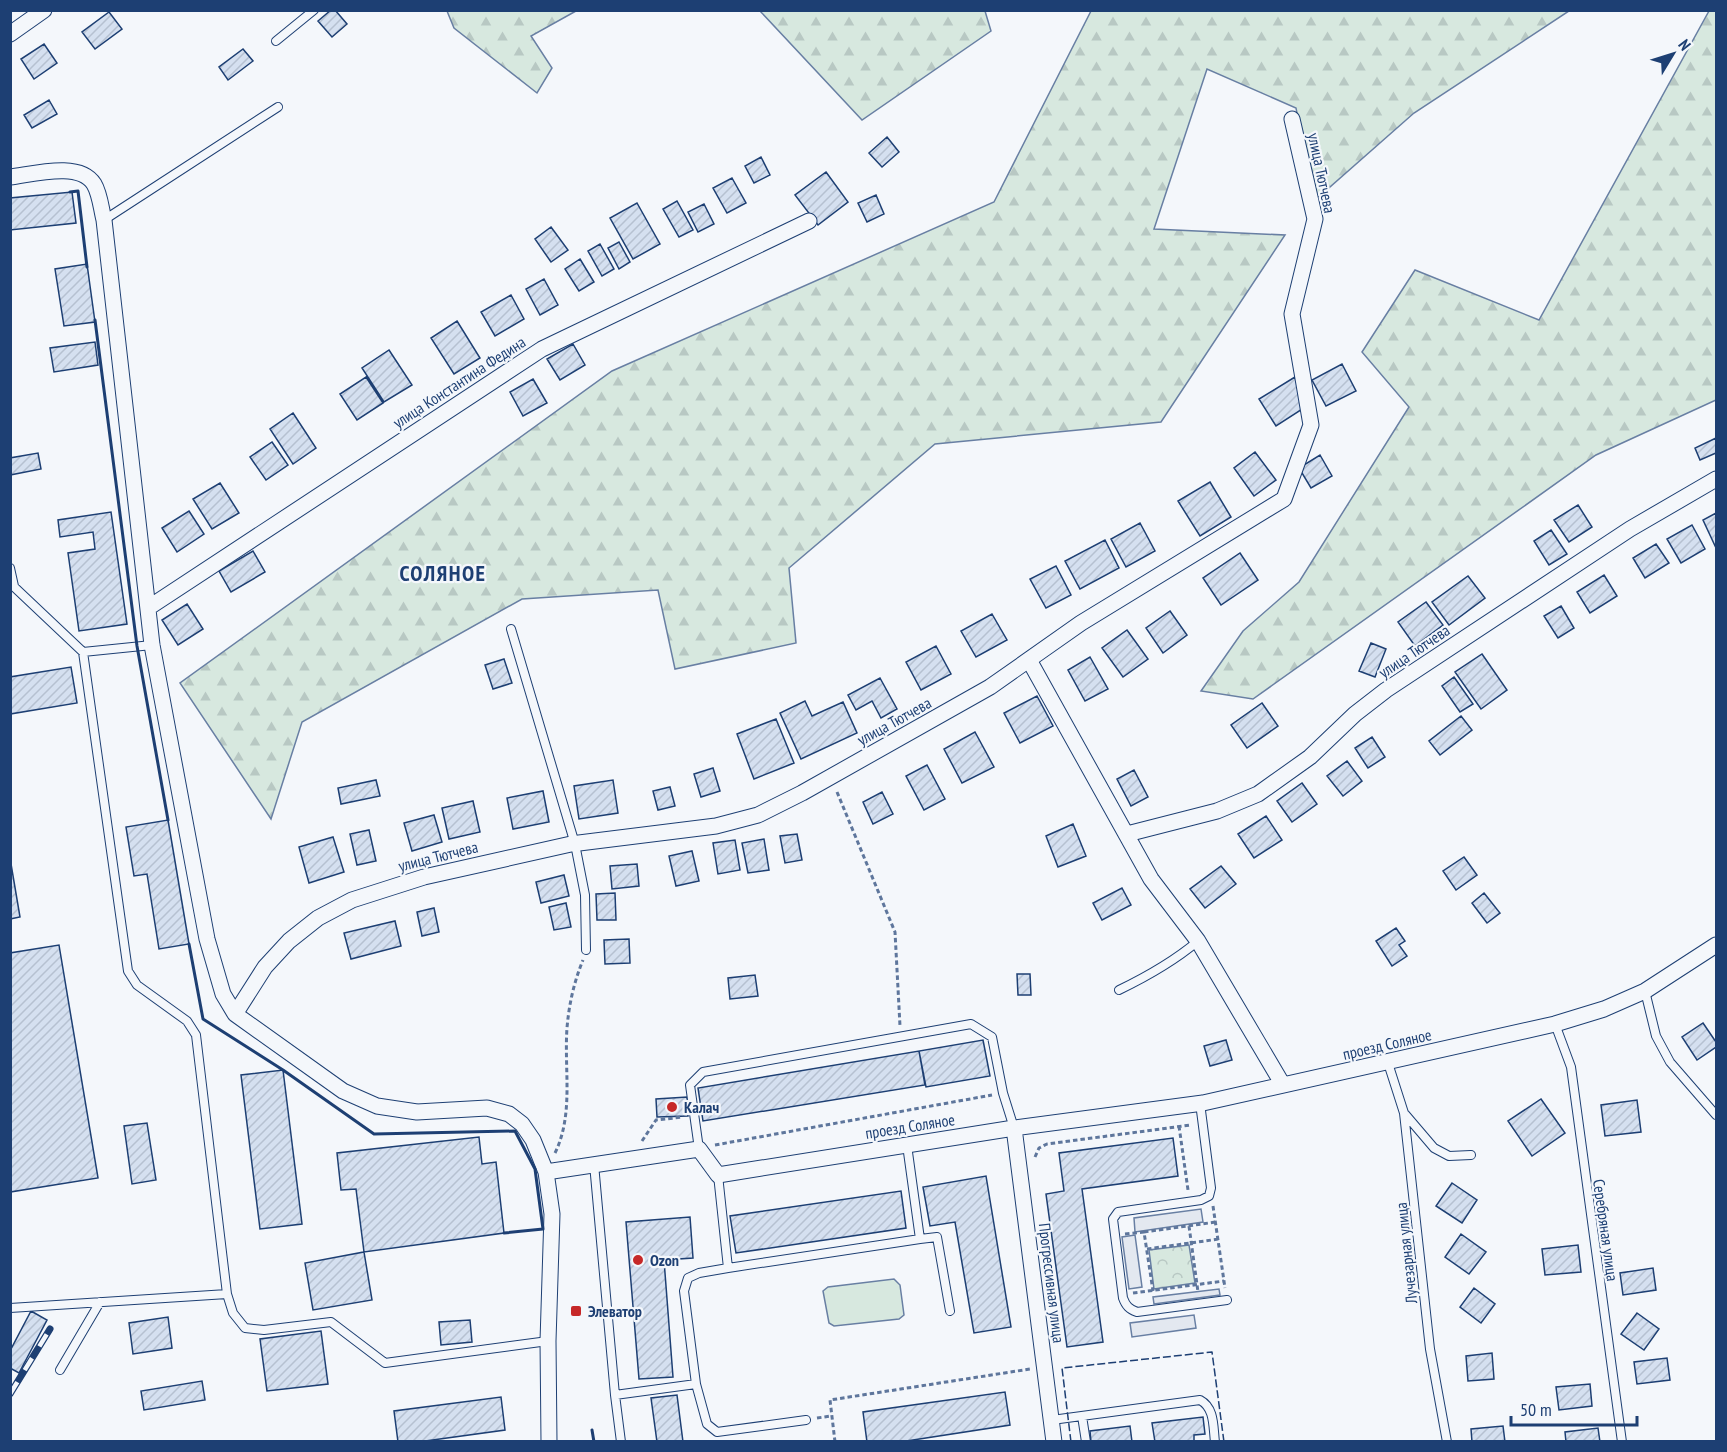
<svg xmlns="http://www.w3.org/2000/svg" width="1727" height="1452" font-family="'PT Sans Narrow',sans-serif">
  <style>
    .grass { fill: #d7e8df; stroke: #687fa3; stroke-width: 1.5 }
    .forest { fill: url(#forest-firs); stroke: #687fa3; stroke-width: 1.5 }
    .park { fill: url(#park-crowns); stroke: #687fa3; stroke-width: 1.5 }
    .parking { fill: #e3e8f0; stroke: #687fa3; stroke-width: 1.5 }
    .building { fill: url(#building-hatch); stroke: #1d3f73; stroke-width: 1.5 }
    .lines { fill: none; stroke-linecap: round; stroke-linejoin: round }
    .service-casing { stroke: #1d3f73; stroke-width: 10 }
    .minor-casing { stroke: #1d3f73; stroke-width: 17 }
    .path { stroke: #5e769c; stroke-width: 3; stroke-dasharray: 4.5 3; stroke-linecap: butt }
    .service { stroke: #f4f7fb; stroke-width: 8 }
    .minor { stroke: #f4f7fb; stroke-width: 15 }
    .rail-casing { stroke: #1d3f73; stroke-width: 7 }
    .rail { stroke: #f4f7fb; stroke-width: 4.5; stroke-dasharray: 14; stroke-linecap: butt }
    .fence { stroke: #1d3f73; stroke-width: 1.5; stroke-dasharray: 8 3; stroke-linecap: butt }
    .wall { stroke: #1d3f73; stroke-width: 3 }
    .poi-dot { fill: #c62828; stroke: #f4f7fb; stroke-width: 2 }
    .labels { text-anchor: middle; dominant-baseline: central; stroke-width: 4.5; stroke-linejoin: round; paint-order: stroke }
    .street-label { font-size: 16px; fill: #1d3f73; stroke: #f4f7fb }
    .poi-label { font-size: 16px; font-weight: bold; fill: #1d3f73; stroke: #f4f7fb; text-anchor: start }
    .district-label { font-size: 22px; font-weight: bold; letter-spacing: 1.5px; fill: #1d3f73; stroke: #f4f7fb }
  </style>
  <defs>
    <pattern id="forest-firs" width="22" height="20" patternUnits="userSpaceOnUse" patternTransform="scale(1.5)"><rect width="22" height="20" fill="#d7e8df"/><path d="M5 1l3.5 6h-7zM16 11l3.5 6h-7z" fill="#b8c8c3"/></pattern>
    <pattern id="park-crowns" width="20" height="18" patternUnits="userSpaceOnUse" patternTransform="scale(1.5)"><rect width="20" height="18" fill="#d7e8df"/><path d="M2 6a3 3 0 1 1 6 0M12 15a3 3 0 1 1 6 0" fill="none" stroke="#b8c8c3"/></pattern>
    <pattern id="building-hatch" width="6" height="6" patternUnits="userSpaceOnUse" patternTransform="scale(1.5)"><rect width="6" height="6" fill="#d5e0f0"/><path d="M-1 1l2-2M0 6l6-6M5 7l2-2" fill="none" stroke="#b6c1d1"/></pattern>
  </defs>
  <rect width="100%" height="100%" fill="#f4f7fb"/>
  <!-- grass -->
  <path class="grass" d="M894,1279L900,1285L904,1315L899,1319L834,1326L829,1323L823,1291L828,1287Z"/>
  <!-- forest -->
  <path class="forest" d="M447,11L576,10V11L531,36L552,68L537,93L454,28Z
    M760,11H985L991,31L862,120Z
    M1091,11H1569L1414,113L1314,201L1296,108L1207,69L1154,229L1285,235L1161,422L935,444L789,568L796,643L675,669L658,590L522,599L302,722L271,819L180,683L612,371L994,202Z
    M1709,11H1716V400L1596,455L1253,699L1201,691L1243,631L1299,582L1409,407L1362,352L1415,270L1539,320Z"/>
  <!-- park -->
  <path class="park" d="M1189,1245L1195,1283L1154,1289L1149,1250Z"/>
  <!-- parking -->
  <path class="parking" d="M1201,1209L1203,1222L1135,1232L1134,1218Z
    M1135,1235L1142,1287L1129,1289L1122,1237Z
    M1219,1289L1220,1295L1154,1304L1153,1297Z
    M1194,1315L1196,1328L1132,1337L1130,1323Z"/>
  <!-- building -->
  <path class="building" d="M331,10H335L347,24L332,37L318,21Z
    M109,12L122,29L95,49L82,32Z
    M44,44L57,63L34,79L21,59Z
    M243,49L253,61L228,80L219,67Z
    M49,100L57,114L32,128L24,115Z
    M887,137L899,152L882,167L869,153Z
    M761,157L770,175L754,183L745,166Z
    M826,172L848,202L818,225L795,195Z
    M732,178L746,203L727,213L713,188Z
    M72,192L76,223L10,230V198Z
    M876,195L884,214L867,222L858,203Z
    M677,201L693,230L679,237L663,209Z
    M637,203L660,244L633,259L610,218Z
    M704,204L714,224L698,232L688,212Z
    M551,227L568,250L551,262L535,239Z
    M619,242L630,262L619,269L608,248Z
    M600,244L614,269L602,276L588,251Z
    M580,259L594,282L579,291L565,269Z
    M87,264L95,322L64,326L55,269Z
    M544,279L558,305L540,315L526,289Z
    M511,295L524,319L495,336L481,312Z
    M457,321L480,358L454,374L431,338Z
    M95,342L98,365L54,372L50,348Z
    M573,344L585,365L560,380L547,359Z
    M389,350L412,385L384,402L362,368Z
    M1342,364L1356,391L1326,406L1312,380Z
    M366,377L383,403L357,420L340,394Z
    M1295,377L1304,408L1276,426L1259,399Z
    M533,379L547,403L523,416L510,392Z
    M293,413L316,448L293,464L270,429Z
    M1716,438V453L1700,460L1695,448Z
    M272,442L288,465L266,480L250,457Z
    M1255,452L1276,480L1254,496L1234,468Z
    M38,453L41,469L10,475V458Z
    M1320,455L1332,476L1311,488L1299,468Z
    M1210,482L1231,517L1200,536L1178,501Z
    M220,483L239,513L212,529L193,499Z
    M1578,505L1592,527L1569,542L1554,520Z
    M189,511L204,534L177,552L162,528Z
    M111,512L127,624L79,631L68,553L95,549L93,532L60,537L58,520Z
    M1716,513V548L1703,520Z
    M1140,523L1155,551L1126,567L1111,539Z
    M1692,525L1705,549L1681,563L1667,539Z
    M1551,530L1567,554L1549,565L1534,541Z
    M1105,540L1119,568L1080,589L1065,561Z
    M1656,544L1669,563L1645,578L1633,558Z
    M253,551L265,572L231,592L219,571Z
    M1240,553L1258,580L1221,605L1203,578Z
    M1056,566L1071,595L1046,608L1030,579Z
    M1604,575L1617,596L1590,613L1577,592Z
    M1468,576L1485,598L1449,625L1432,602Z
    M1426,602L1443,625L1415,646L1398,622Z
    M187,604L203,629L178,645L162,620Z
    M1561,606L1574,628L1558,638L1544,616Z
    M1170,611L1187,635L1163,653L1146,628Z
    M992,614L1007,640L976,657L961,631Z
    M1127,630L1148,659L1123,677L1102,648Z
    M1371,643L1386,649L1375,677L1359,671Z
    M936,646L951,674L921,690L906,662Z
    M1482,654L1507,690L1481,709L1455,672Z
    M1090,657L1108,689L1085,701L1068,670Z
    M504,659L512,683L493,689L485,665Z
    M71,667L77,703L10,714V677Z
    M1454,677L1473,704L1460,712L1442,686Z
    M880,678L897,709L881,718L872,701L856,710L848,695Z
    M1037,696L1053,726L1020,743L1004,713Z
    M805,701L812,716L843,702L857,733L801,759L780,713Z
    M1262,703L1278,726L1247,748L1231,725Z
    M1461,716L1472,730L1440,755L1429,741Z
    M776,719L794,763L754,779L737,734Z
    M975,732L994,767L962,783L944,749Z
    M1372,737L1385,757L1368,768L1355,748Z
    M1347,761L1362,781L1343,796L1327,776Z
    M927,765L945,799L924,810L906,776Z
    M713,768L720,791L701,797L694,774Z
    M1134,770L1148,797L1131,806L1117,779Z
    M376,780L380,796L341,804L338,788Z
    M613,780L618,813L579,819L574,786Z
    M1302,783L1317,804L1292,822L1277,801Z
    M670,787L675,806L658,810L653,791Z
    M543,791L549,822L513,829L507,798Z
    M882,792L893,814L873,824L863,802Z
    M473,801L480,832L449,839L442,808Z
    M434,815L442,842L412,851L404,823Z
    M1266,816L1282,840L1254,858L1238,834Z
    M168,820L189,944L159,949L147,874L134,876L126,827Z
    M1073,824L1086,856L1058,867L1046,836Z
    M369,830L376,861L357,865L350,834Z
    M797,834L802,860L785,863L780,836Z
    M333,837L344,872L309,883L299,847Z
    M764,839L769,870L748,873L742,843Z
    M735,840L740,870L718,874L713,843Z
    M692,851L699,881L676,886L669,856Z
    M1464,857L1477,875L1456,890L1443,871Z
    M10,858L20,917L10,919Z
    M637,864L639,886L612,889L610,866Z
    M1221,866L1236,884L1205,908L1190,889Z
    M564,875L569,896L541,903L536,882Z
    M1122,888L1131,905L1102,920L1093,903Z
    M615,893L616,920H597L596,894Z
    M1484,893L1500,913L1487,923L1472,903Z
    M566,903L571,927L554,930L549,907Z
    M434,908L439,932L422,936L417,912Z
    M395,921L401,946L351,959L344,933Z
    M1396,928L1405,941L1399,945L1407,956L1392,966L1376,941Z
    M629,939L630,963L605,964L604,940Z
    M59,945L98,1178L10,1192V953Z
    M1017,974H1030L1031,995H1018Z
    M755,975L758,996L730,999L728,978Z
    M1703,1023L1716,1042V1047L1697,1060L1682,1037Z
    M983,1040L990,1076L926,1087L919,1051Z
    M1226,1040L1232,1060L1210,1066L1204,1046Z
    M919,1051L925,1085L703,1121L698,1088Z
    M283,1070L302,1224L260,1229L241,1075Z
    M687,1097L688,1116L657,1117L656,1099Z
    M1541,1099L1565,1133L1532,1156L1508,1121Z
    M1637,1100L1641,1132L1605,1136L1601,1105Z
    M147,1123L156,1180L132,1184L124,1126Z
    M479,1137L482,1164L496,1162L504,1233L364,1252L356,1189L341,1190L337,1153Z
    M1173,1138L1178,1176L1082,1189L1103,1342L1067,1347L1046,1194L1064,1191L1059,1153Z
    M986,1176L1011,1327L974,1333L955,1222L930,1226L923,1187Z
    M1452,1183L1477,1200L1462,1223L1436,1206Z
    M901,1191L906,1228L736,1253L730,1216Z
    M690,1217L693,1258L664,1260L673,1377L639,1379L626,1222Z
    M1461,1234L1486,1252L1469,1274L1445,1257Z
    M1578,1245L1581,1272L1545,1275L1542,1249Z
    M364,1252L372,1300L313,1310L305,1263Z
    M1653,1268L1656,1290L1623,1295L1620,1273Z
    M1474,1288L1495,1304L1481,1323L1460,1307Z
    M31,1311L47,1320L19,1373L10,1368V1351Z
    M1637,1313L1659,1329L1644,1350L1621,1334Z
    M168,1317L172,1348L133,1354L129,1323Z
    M470,1320L472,1342L441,1345L439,1322Z
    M321,1331L328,1384L267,1391L260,1339Z
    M1492,1353L1494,1379L1468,1381L1466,1356Z
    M1667,1358L1670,1380L1637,1384L1634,1362Z
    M202,1381L205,1400L144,1410L141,1391Z
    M1590,1384L1592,1406L1559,1410L1556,1387Z
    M1005,1392L1010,1425L900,1442H867L863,1412Z
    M677,1395L683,1442H657L651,1398Z
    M501,1397L505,1430L418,1442H398L394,1411Z
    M1203,1417L1205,1434L1194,1435V1442H1155L1152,1423Z
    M1130,1426L1132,1442H1091L1090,1431Z
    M1503,1426L1505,1442H1472L1471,1429Z
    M1598,1428L1600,1442H1566L1565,1432Z"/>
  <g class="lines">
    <!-- service casing -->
    <g class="service-casing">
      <path id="service" d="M276,41L314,10
        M104,220L278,107
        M10,568L14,586
        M10,583L83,652L152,645
        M511,629L575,844L585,895L586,950
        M83,652L128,971L137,985L187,1021L196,1035L227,1294L233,1313L245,1328L264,1330L331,1322L385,1363L548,1341
        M1119,990C1148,976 1173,962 1198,941
        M1645,991L1656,1036L1670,1062L1716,1115
        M1555,1024L1571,1067L1622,1442
        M1388,1063L1404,1113L1430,1349L1447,1442
        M1200,1103L1211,1188L1209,1196L1201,1200L1118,1212L1113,1219L1123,1298C1126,1306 1129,1309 1137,1312L1227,1300
        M1405,1114L1434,1148L1449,1156L1471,1155
        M907,1145L920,1239L937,1237L950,1311
        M699,1149L690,1085L703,1072L971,1024L992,1037L1003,1093L1014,1128
        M594,1164L615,1395L621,1442
        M718,1175L728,1268L920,1239
        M728,1268L699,1273L688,1278L684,1291L696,1384L707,1424L717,1432L806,1420
        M10,1308L227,1294
        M60,1370L100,1302
        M615,1395L696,1384
        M1082,1416L1086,1442
        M1052,1420L1200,1400C1215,1408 1213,1427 1215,1442"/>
    </g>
    <!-- minor casing -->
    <g class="minor-casing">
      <path id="minor" d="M10,34L44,10
        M10,177C34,174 80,161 94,184C100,194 101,208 104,220L152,645L207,939L223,994L235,1014L343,1091L377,1106L417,1112L487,1108L509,1114L522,1124L533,1140L546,1172L552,1214L548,1341L549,1442
        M148,608L542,349L809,221
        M1029,660L1151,879L1198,941L1283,1085
        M1127,834L1217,811L1258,794L1310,757L1355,714L1386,690L1630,529L1716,479
        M235,1014L265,967L289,941L318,918L352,900L424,877L571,844L716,826L758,815L802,793L990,687L1081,623L1284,499L1311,425L1292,314L1315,219L1292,119
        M1014,1128L1054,1442
        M546,1172L699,1149L718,1175L1014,1128L1203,1103L1555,1024L1604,1009L1645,991L1716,945"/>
    </g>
    <!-- path -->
    <path class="path" d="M837,792L895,932L900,1026
      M1179,1126L1188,1190
      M642,1141L656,1120L683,1117
      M715,1145L992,1095
      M555,1153C574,1114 564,1070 567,1028C569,1004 574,982 583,960
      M1035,1157L1039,1148L1047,1144L1191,1125
      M1213,1206L1225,1288
      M1189,1226L1198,1292
      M1144,1232L1216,1222
      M1125,1234L1144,1232L1153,1291
      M1147,1249L1219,1239
      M1133,1293L1224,1281
      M817,1418L831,1416
      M835,1442L830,1400L1030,1369"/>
    <!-- service -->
    <use href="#service" class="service"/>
    <!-- minor -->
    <use href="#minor" class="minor"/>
    <!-- rail casing -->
    <g class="rail-casing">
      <path id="rail" d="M10,1394L50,1329"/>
    </g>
    <!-- rail -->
    <use href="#rail" class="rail"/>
    <!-- fence -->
    <path class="fence" d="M1071,1442L1062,1368L1212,1352L1224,1442"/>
    <!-- wall -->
    <path class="wall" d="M70,192L78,191L87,267
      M95,320L137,646L168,820
      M189,944L203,1019L283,1070L374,1134L515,1131L535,1169L543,1229L504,1233
      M592,1430L594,1442"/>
  </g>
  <!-- markers -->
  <g class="poi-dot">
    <circle cx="672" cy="1107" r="6"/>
    <circle cx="638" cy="1260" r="6"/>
    <rect x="570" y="1305" width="12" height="12" rx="3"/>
  </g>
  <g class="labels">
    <!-- street labels -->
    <g class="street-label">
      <text transform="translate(1322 173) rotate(78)">улица Тютчева</text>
      <text transform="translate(459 382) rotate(-33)">улица Константина Федина</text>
      <text transform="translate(1414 651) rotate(-34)">улица Тютчева</text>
      <text transform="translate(894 721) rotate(-29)">улица Тютчева</text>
      <text transform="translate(438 856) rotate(-14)">улица Тютчева</text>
      <text transform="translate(1387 1044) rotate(-13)">проезд Соляное</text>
      <text transform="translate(910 1126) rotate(-9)">проезд Соляное</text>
      <text transform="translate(1606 1230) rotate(82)">Серебряная улица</text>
      <text transform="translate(1406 1253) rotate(-96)">Лучезарная улица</text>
      <text transform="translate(1052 1283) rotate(83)">Прогрессивная улица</text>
    </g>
    <!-- poi labels -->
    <g class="poi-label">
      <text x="684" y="1107">Калач</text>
      <text x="650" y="1260">Ozon</text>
      <text x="588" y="1311">Элеватор</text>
    </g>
    <!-- district labels -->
    <g class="district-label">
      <text x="443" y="573">СОЛЯНОЕ</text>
    </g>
  </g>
  <!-- border -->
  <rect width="1727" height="1452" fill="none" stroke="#1d3f73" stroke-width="24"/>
  <!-- north arrow -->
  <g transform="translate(1673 54) rotate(52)" stroke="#f4f7fb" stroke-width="4.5" paint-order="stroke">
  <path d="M0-4.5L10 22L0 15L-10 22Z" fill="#1d3f73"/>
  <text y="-9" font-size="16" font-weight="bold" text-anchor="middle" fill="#1d3f73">N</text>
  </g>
  <!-- scale -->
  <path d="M1511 1416v9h126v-9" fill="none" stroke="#1d3f73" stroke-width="3"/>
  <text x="1520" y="1416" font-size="18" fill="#1d3f73" stroke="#f4f7fb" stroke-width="4.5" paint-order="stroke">50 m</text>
</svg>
